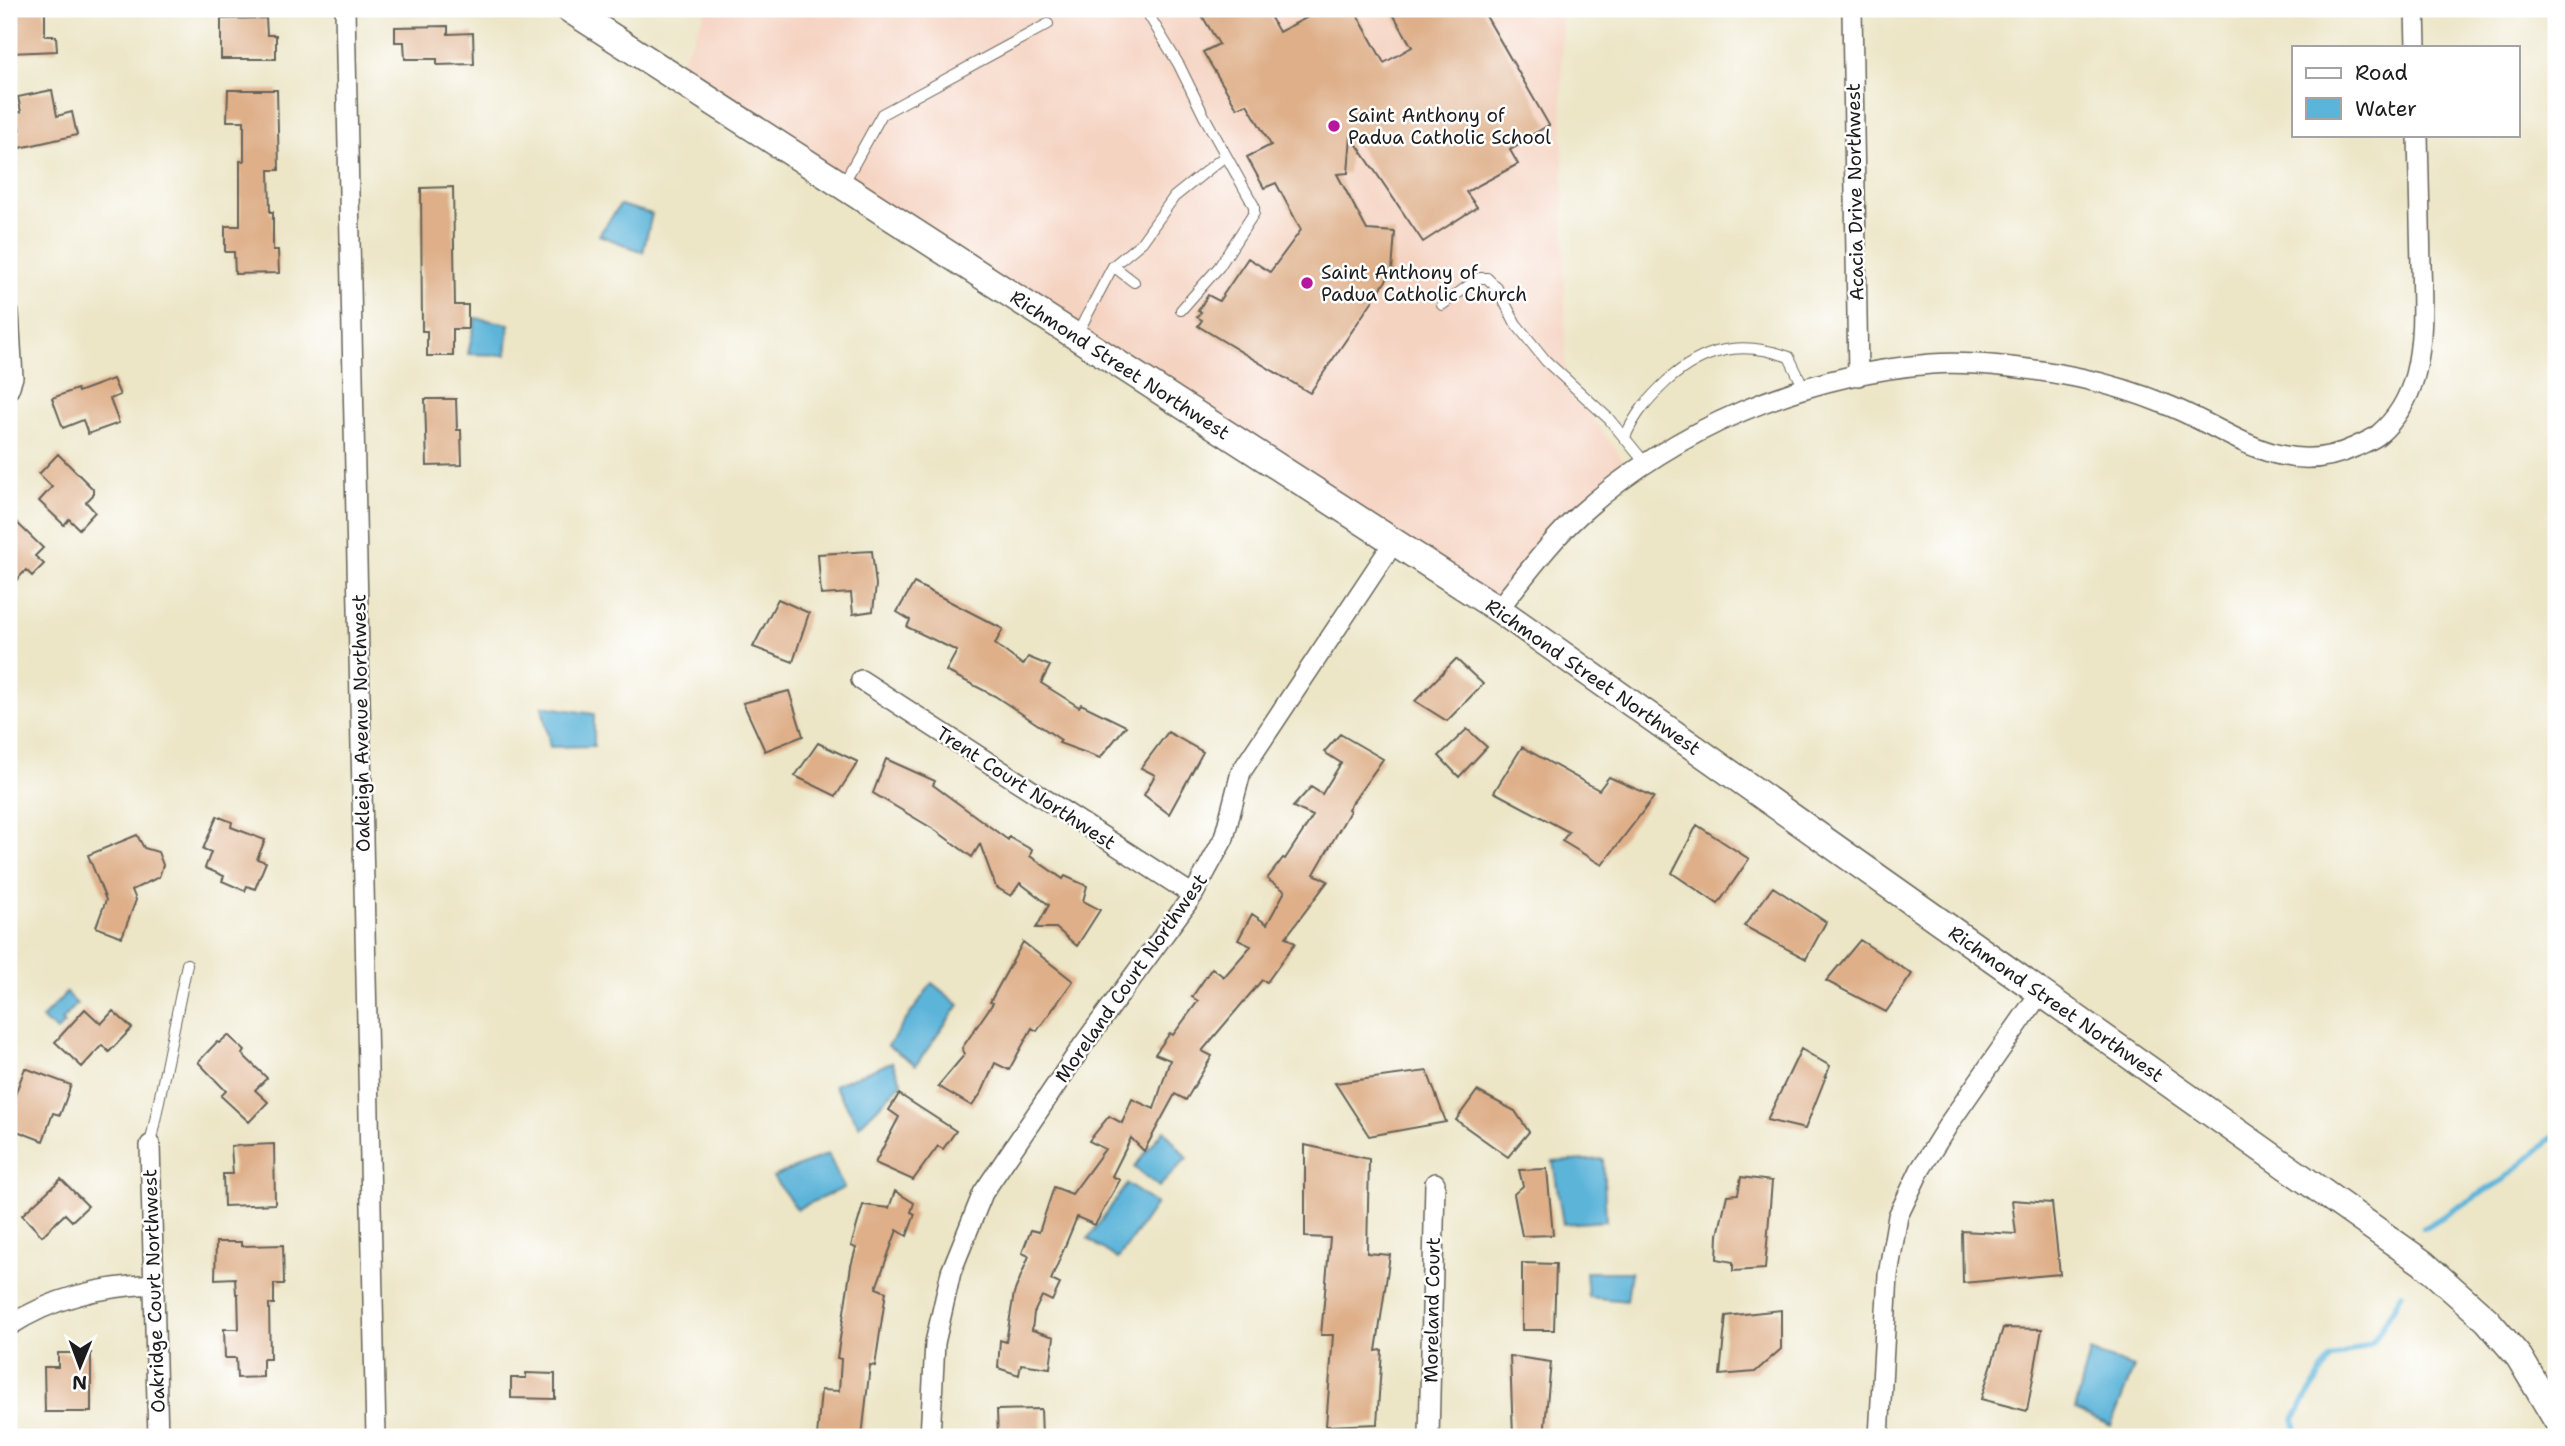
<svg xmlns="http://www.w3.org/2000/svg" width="2565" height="1446" font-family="'Shantell Sans',sans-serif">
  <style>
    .built { fill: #f5d3c1 }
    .water { fill: #5bb4d9; stroke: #3c687a; stroke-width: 2 }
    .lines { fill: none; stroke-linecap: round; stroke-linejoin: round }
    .stream { stroke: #5bb4d9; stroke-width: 6 }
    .building { fill: #deaf88 }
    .lane-casing { stroke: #656258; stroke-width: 12 }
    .street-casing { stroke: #656258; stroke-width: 22 }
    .secondary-casing { stroke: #656258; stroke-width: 29 }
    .lane { stroke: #fff; stroke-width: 10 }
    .street { stroke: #fff; stroke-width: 19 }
    .secondary { stroke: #fff; stroke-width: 26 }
    .poi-dot { fill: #b5179e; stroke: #fff; stroke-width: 2.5 }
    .labels { text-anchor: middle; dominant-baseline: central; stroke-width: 5; stroke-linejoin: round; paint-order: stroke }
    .poi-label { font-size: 19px; fill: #1c1c1c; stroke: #fff; text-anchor: start }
    .street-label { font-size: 19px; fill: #1c1c1c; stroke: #fff }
  </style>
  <rect width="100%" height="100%" fill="#fff"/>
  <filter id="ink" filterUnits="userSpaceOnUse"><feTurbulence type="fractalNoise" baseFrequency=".0143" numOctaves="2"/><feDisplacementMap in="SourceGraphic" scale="14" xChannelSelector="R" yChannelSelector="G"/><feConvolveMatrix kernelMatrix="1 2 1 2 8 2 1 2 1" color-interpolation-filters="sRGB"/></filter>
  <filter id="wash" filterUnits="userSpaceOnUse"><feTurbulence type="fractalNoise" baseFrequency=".00686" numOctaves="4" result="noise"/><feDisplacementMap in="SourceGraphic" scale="28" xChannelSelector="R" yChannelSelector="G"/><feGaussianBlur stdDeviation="1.57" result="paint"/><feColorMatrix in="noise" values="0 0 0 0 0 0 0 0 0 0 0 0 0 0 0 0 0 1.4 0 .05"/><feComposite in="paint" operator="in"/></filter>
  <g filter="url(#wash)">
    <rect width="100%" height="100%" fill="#ece5c6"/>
    <!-- built -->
    <path class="built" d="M707,9H1561L1566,382L1632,472L1498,609L674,76Z"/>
    <!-- water -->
    <path class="water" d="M620,205L652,214L643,252L599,235Z
      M476,318L509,324L506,355L468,354Z
      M542,706L594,714V746L550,747Z
      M932,983L959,1005L916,1065L888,1046Z
      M66,993L77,1004L61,1021L64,1024L57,1031L42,1019Z
      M892,1062L902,1083L859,1126L834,1085Z
      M1164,1130L1187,1158L1159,1187L1134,1167Z
      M828,1154L844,1188L797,1209L773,1177Z
      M1603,1159L1606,1221L1563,1224L1553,1162Z
      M1127,1184L1156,1204L1118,1259L1088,1239Z
      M1586,1272H1631L1627,1301L1588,1297Z
      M2090,1352L2134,1367L2111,1426L2075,1410Z"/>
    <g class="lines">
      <!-- stream -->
      <path class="stream" d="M2424,1228L2503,1180L2556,1135
        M2299,1437L2294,1419L2330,1359L2372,1343L2402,1294"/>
    </g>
    <g id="blocks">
      <!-- building -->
      <path class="building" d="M9,9H45V36H56L57,51L10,53Z
        M1198,9H1266L1279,32L1310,16L1306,9H1354L1384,63L1412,47L1390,9H1482L1549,125L1517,143L1519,145L1510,150L1518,164L1466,192L1477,207L1423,242L1351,136L1348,173L1337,174L1367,230L1395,232L1392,272L1310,393L1198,326L1202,320L1197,317L1201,312L1198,311L1208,295L1219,301L1248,258L1270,272L1301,230L1276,183L1264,188L1247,157L1271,145L1247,104L1237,108L1203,52L1219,44Z
        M266,18L267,35H276V59H221V19Z
        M448,26V34L473,33L474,64L437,65V59H405L404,42H395V27Z
        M52,90L57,116L72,112L77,135L11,150L9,132L20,130L16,113L21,112L18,97Z
        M228,90H277L279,170H269L270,212H273V250H278L279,273L235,274L234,252H225V226H240V161H244V121H227Z
        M453,187L455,305H468V329H453V356H427V331H422L421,188Z
        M113,379L120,395L110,399L119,423L88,434L83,420L63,428L52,398L77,389L78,392Z
        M425,399H456L457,430H461L462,465L427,466Z
        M58,454L93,489V495L86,502L95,512L79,529L69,519L64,525L39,501L52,487L39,474Z
        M9,515L43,548L35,556L44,564L32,576L26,570L9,588Z
        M872,551L876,585L873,611L853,614L851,593L821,595L818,554Z
        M914,583L1003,629L995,644L1023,665L1028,657L1050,666L1041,683L1079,707L1081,704L1126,726L1100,758L1059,743L1061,740L995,696L946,671L957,651L907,627L910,620L897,612Z
        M778,599L809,613L793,662L753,647Z
        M1456,659L1483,684L1447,721L1415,701Z
        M789,691L803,736L765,751L743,703Z
        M1467,729L1487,747L1459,777L1439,756Z
        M1168,732L1203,752L1169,814L1144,795L1155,775L1141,768Z
        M1340,734L1383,759L1348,809L1350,811L1314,874L1328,881L1286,937L1295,943L1267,982L1262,980L1202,1051L1212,1056L1186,1100L1175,1094L1144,1151L1131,1138L1112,1176L1120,1180L1095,1225L1077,1217L1051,1280L1060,1284L1052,1301L1042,1296L1034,1313L1032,1330L1054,1337L1050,1368L1021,1364L1019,1375L998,1368L1000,1340L1006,1342L1014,1293L1029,1256L1022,1253L1031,1230L1039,1232L1054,1187L1072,1194L1105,1149L1089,1141L1109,1116L1122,1123L1132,1099L1154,1109L1170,1060L1155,1054L1170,1033L1173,1035L1198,1001L1192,997L1212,968L1224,977L1251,946L1238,940L1252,914L1267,924L1285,891L1267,879L1283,858L1285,859L1313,816L1293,807L1311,787L1322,794L1341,763L1324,752Z
        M818,743L858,762L836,796L795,776Z
        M1522,747L1599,790L1609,777L1654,797L1602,865L1562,841L1569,832L1494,792Z
        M886,759L935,781L933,785L1008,840L1009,837L1032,850L1030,856L1063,879L1065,876L1087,886L1083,901L1100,910L1077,946L1056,928H1036L1049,905L1020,883L1011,896L996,887L980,844L972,857L935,830L873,793Z
        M217,816L232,822L231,827L265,840L257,859L266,862L255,889L247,886L245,891L222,881L224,876L205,868L211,852L203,849Z
        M1697,825L1749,859L1718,904L1672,873Z
        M137,835L144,848L158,852L163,865L159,877L132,890L136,900L122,937L96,927L106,900L88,855Z
        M1773,887L1826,922L1806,959L1744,926Z
        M1860,940L1912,974L1886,1012L1826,981Z
        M1023,942L1073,981L1037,1031L1032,1028L1009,1070L995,1063L982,1092L972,1106L938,1086L965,1054L962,1048L993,1003L990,1002Z
        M85,1009L101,1024L113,1011L132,1028L109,1052L102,1045L82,1067L55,1042Z
        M228,1035L245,1051L242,1054L267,1078L255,1090L268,1102L249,1122L221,1096L226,1091L198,1062L217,1042L219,1043Z
        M1801,1049L1830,1066L1805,1129L1767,1120Z
        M25,1068L71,1085L60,1115L53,1113L43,1141L9,1128V1111Z
        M1427,1071L1446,1122L1369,1136L1335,1083Z
        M1477,1091L1515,1111L1529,1132L1508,1157L1456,1120Z
        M899,1094L956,1131L943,1149L938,1146L913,1180L875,1163L899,1117L889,1110Z
        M274,1144L275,1204L224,1206L223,1174H233L231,1146Z
        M1305,1145L1369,1159L1367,1253L1390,1255L1376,1351L1382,1350L1377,1424L1326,1426L1333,1335H1321L1330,1238L1305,1237Z
        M1547,1169L1553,1235L1522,1236L1514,1194L1523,1186L1519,1170Z
        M1741,1177L1772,1181L1765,1269L1733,1271V1262L1717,1259L1718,1235L1727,1195L1738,1194Z
        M61,1179L88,1206L72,1221L65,1214L42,1236L22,1215Z
        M895,1191L914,1203L911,1212L915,1214L907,1236L897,1230L876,1288L886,1292L875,1366L870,1365L862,1437H817L821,1390L839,1391L841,1359L837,1358L851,1266L856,1248L851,1246L863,1205L889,1208Z
        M2012,1200L2052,1203L2060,1274L1963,1283L1962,1231L2016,1234Z
        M216,1242H241V1246L283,1245L284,1284H274V1304H269L270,1359H263V1377L237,1378L236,1358H225L224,1329H239L238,1294H236L235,1278L215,1279Z
        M1522,1263L1556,1264L1554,1330H1522Z
        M1781,1310V1349L1755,1372L1720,1375L1726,1316Z
        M2003,1328L2042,1329L2027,1411L1981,1399Z
        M58,1353H91V1412H45L44,1367H58Z
        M1510,1356L1551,1362L1544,1436H1513Z
        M526,1373L555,1374V1399L511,1398V1378H526Z
        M1041,1409L1042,1437H998L997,1410Z"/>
    </g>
  </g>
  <g filter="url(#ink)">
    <use href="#blocks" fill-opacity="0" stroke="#656258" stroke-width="2"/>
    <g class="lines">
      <!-- lane casing -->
      <g class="lane-casing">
        <path id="lane" d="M1145,9L1179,65L1204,116L1254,206V213L1219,267L1181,310
          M843,184L882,114L1048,24
          M1113,266L1142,242L1174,197L1225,156
          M1442,305L1479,278H1487L1497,288L1516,324L1546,361L1609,419L1646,464
          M1076,336L1113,266L1134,282
          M1625,437C1635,414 1649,398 1667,381C1704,348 1741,340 1789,357L1804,388
          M150,1145L187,964"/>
      </g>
      <!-- street casing -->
      <g class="street-casing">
        <path id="street" d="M345,9L376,1437
          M1852,9L1858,376
          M2415,9L2416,47
          M9,313L13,377L9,389
          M1498,609C1524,578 1549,542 1579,515C1676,428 1801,375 1931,364C1973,361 2039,369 2080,378C2109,384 2140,394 2167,405C2231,430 2283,481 2355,447C2363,443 2372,440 2378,435C2396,420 2409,398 2415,375C2424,340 2422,301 2421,265C2420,222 2419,178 2418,135
          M861,680L1193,895
          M150,1145L158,1437
          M9,1326C54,1297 100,1287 153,1284
          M930,1437L935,1343L951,1272L983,1193L1083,1045L1193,895L1224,838L1241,772L1394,542
          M1429,1437L1435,1183
          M1879,1437L1888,1275L1898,1216L1920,1170L1950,1122L2040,993"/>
      </g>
      <!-- secondary casing -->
      <g class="secondary-casing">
        <path id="secondary" d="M569,9L1498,609L2423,1263L2487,1320L2519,1357L2556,1419"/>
      </g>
      <!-- lane -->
      <use href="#lane" class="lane"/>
      <!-- street -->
      <use href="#street" class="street"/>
      <!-- secondary -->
      <use href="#secondary" class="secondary"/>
    </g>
  </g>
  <!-- markers -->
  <g class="poi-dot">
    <circle cx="1334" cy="126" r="7"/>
    <circle cx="1307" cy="283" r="7"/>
  </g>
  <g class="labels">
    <!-- poi labels -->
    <g class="poi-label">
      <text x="1348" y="115">Saint Anthony of<tspan x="1348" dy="22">Padua Catholic School</tspan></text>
      <text x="1321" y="272">Saint Anthony of<tspan x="1321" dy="22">Padua Catholic Church</tspan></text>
    </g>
    <!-- street labels -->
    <g class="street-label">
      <text transform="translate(1855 192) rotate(-91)">Acacia Drive Northwest</text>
      <text transform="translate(1120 365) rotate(33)">Richmond Street Northwest</text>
      <text transform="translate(1593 677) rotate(35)">Richmond Street Northwest</text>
      <text transform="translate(361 723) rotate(-91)">Oakleigh Avenue Northwest</text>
      <text transform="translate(1026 788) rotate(33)">Trent Court Northwest</text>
      <text transform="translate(1131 978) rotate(-55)">Moreland Court Northwest</text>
      <text transform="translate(2056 1004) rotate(35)">Richmond Street Northwest</text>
      <text transform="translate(154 1291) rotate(-92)">Oakridge Court Northwest</text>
      <text transform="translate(1432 1310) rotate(-89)">Moreland Court</text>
    </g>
  </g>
  <!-- margin -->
  <rect width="2565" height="1446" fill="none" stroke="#fff" stroke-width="35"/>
  <!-- legend -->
  <rect x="2292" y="46" width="228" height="91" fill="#ffffff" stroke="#a4a4a4" stroke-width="2"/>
  <rect x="2306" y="68" width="35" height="10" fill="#ffffff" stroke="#a4a4a4" stroke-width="2"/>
  <text x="2355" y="80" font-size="21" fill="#1c1c1c">Road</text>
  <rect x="2306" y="98" width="35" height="21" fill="#5bb4d9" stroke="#a4a4a4" stroke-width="2"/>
  <text x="2355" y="116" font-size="21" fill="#1c1c1c">Water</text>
  <!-- north arrow -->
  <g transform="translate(80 1366) rotate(181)" stroke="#ffffff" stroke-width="5" paint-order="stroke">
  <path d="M0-5L12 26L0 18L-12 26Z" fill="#1c1c1c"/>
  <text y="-10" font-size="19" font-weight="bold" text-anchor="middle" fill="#1c1c1c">N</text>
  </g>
</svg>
